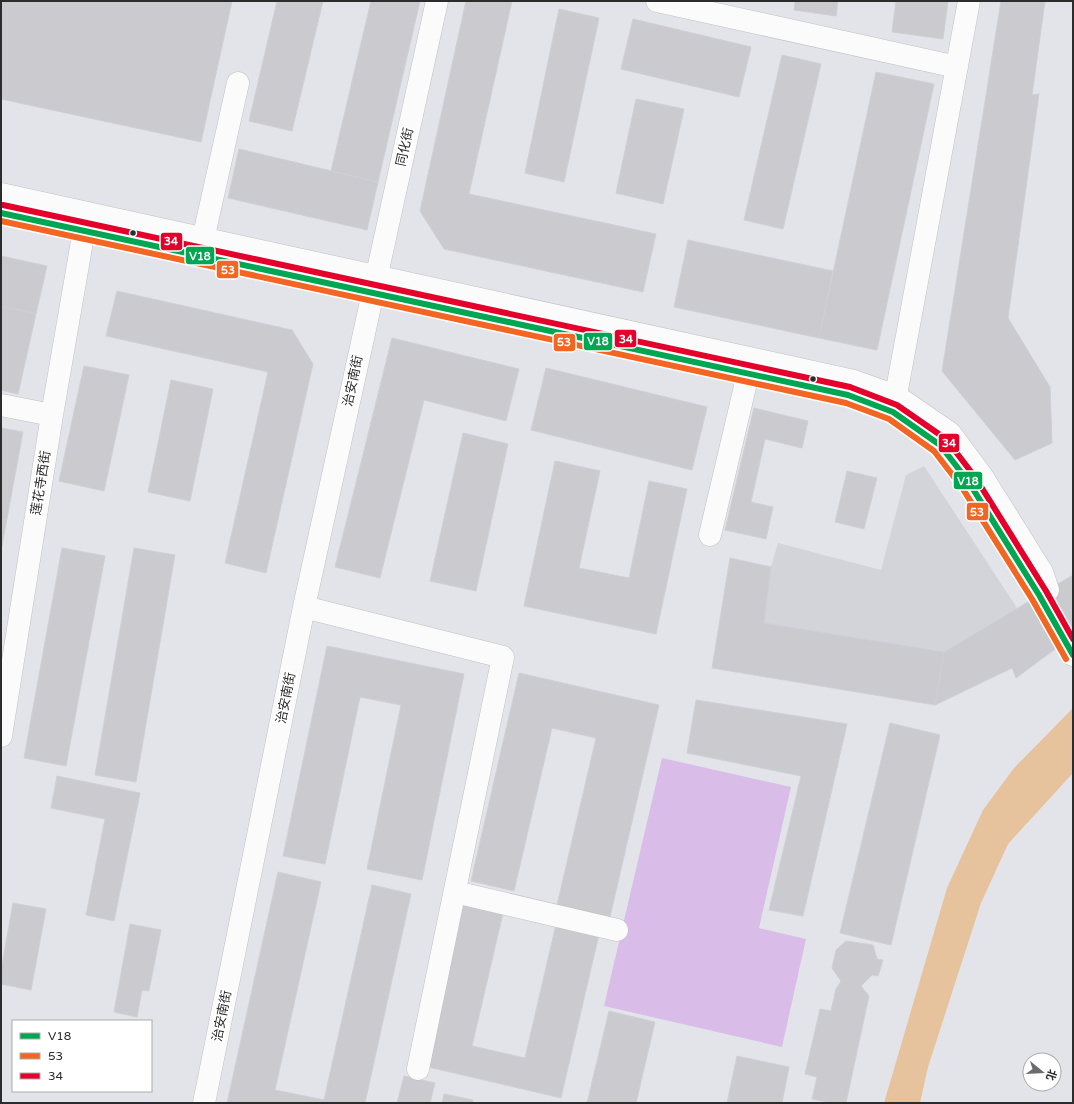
<svg xmlns="http://www.w3.org/2000/svg" width="1074" height="1104" font-family="'Varela Round','Noto Sans SC',sans-serif">
  <style>
    .pitch { fill: #d9bde8 }
    .plaza { fill: #d3d4da }
    .water { fill: #e6c39c }
    .building { fill: #cacacf; stroke: #cfd0d5 }
    .lines { fill: none; stroke-linecap: round; stroke-linejoin: round }
    .minor-tunnel { stroke: #bebfc4; stroke-width: 22; stroke-dasharray: 22 11; stroke-linecap: butt }
    .minor-casing { stroke: #c0c1c1; stroke-width: 23 }
    .minor { stroke: #fbfbfc; stroke-width: 22 }
    .bus-1-casing { stroke: #fff; stroke-width: 9 }
    .bus-2-casing { stroke: #fff; stroke-width: 9 }
    .bus-3-casing { stroke: #fff; stroke-width: 9 }
    .bus-1 { stroke: #00a651; stroke-width: 6 }
    .bus-2 { stroke: #f26522; stroke-width: 6 }
    .bus-3 { stroke: #e4002b; stroke-width: 6 }
    .bus-dot { fill: #2c2c2c; stroke: #fff; stroke-width: 1.5 }
    .labels { text-anchor: middle; dominant-baseline: central; stroke-width: 4; stroke-linejoin: round; paint-order: stroke }
    .street-label { font-size: 13px; fill: #2c2c2c; stroke: #fff }
    .line-badge { stroke: #fff; stroke-width: 1.5 }
    .badge-label { font-size: 11px; text-anchor: middle; font-weight: bold; fill: #fff }
  </style>
  <rect width="100%" height="100%" fill="#e3e4ea"/>
  <!-- pitch -->
  <path class="pitch" d="M662,758L791,787L759,928L806,939L782,1047L604,1006Z"/>
  <!-- plaza -->
  <path class="plaza" d="M924,466L1017,608L944,652L764,623L771,567L778,543L881,570L906,475Z"/>
  <!-- water -->
  <path class="water" d="M1073,708V773L1008,844L981,903L928,1067L920,1103H884L947,888L983,810L1014,768Z"/>
  <!-- building -->
  <path class="building" d="M1,1H232L201,142L1,99Z
    M277,1H323L292,131L249,121Z
    M371,1H420L378,182L331,171Z
    M466,1H512L469,194L656,234L643,292L444,249L420,211Z
    M795,1H838L836,16L794,10Z
    M896,1H948L943,39L892,32Z
    M1001,1H1045L1032,95L1039,94L1008,318L1050,387L1052,443L1015,460L942,371Z
    M559,9L599,18L564,182L525,173Z
    M633,19L751,47L739,97L621,69Z
    M782,55L821,64L783,229L744,220Z
    M876,72L934,84L877,350L819,338Z
    M636,99L684,109L663,204L616,193Z
    M239,149L378,182L367,230L228,198Z
    M688,240L833,271L819,338L674,307Z
    M1,256L47,266L36,314L1,306Z
    M117,291L292,330L313,364L266,573L225,563L268,372L106,336Z
    M1,306L36,314L18,394L1,390Z
    M392,338L519,369L506,421L424,400L380,578L335,567Z
    M84,366L129,375L104,491L59,481Z
    M546,368L707,407L692,470L531,430Z
    M171,380L213,389L190,501L148,492Z
    M754,408L808,421L802,448L765,439L751,502L773,507L766,539L725,530Z
    M1,428L23,432L1,551Z
    M463,433L508,444L476,591L430,581Z
    M555,461L600,471L579,568L629,578L649,481L687,489L656,634L524,606Z
    M847,471L877,478L864,529L835,522Z
    M62,548L105,556L66,766L24,758Z
    M134,548L175,555L136,782L95,775Z
    M730,558L771,567L764,623L944,652L935,705L712,668Z
    M1073,575V636L1016,678L1012,668L935,705L944,652Z
    M327,646L464,674L422,880L367,869L401,705L360,697L325,864L283,856Z
    M519,673L659,705L610,917L557,905L596,738L552,728L514,891L471,881Z
    M696,700L847,724L803,916L769,910L801,776L687,753Z
    M890,723L940,735L891,945L840,933Z
    M57,776L140,793L114,921L86,915L105,819L51,808Z
    M278,872L321,882L275,1090L324,1100L372,885L411,894L365,1103H227Z
    M463,899L504,909L472,1046L525,1058L557,920L600,930L561,1098L424,1066Z
    M13,903L46,909L31,990L1,984V971Z
    M130,924L161,930L149,991L142,990L137,1017L114,1012Z
    M846,941L873,945L877,959L883,960L878,976L872,975L861,986L869,996L846,1103H831L812,1099L817,1077L805,1074L820,1009L831,1011L836,989L841,981L832,968L836,950Z
    M609,1011L655,1022L636,1103H587Z
    M737,1056L789,1067L782,1103H727Z
    M404,1076L435,1083L430,1103H397Z
    M444,1094L473,1100V1103H442Z"/>
  <g class="lines">
    <!-- minor-tunnel -->
    <path class="minor-tunnel" d="M1039,595L1065,640"/>
    <!-- minor casing -->
    <g class="minor-casing">
      <path id="minor" d="M657,1L957,67
        M1,194L854,381L896,396L950,433L982,476L1042,572L1048,590
        M1,213L848,395L893,412L913,426
        M200,253L238,83
        M1,405L52,415
        M893,411L969,1
        M710,535L748,374
        M304,607L503,657L418,1069
        M1065,640L1073,655
        M1,736L52,415L84,230
        M455,892L617,930
        M204,1103L304,607L437,1"/>
    </g>
    <!-- minor -->
    <use href="#minor" class="minor"/>
    <!-- bus-1 casing -->
    <g class="bus-1-casing">
      <path id="bus-1" d="M1,213L848,395L893,412L940,445L968,481L1039,595L1073,655"/>
    </g>
    <!-- bus-2 casing -->
    <g class="bus-2-casing">
      <path id="bus-2" d="M1,221L846,403L889,419L934,451L961,486L1032,599L1066,659"/>
    </g>
    <!-- bus-3 casing -->
    <g class="bus-3-casing">
      <path id="bus-3" d="M3,205L850,387L897,405L946,439L975,477L1046,591L1073,639"/>
    </g>
    <!-- bus-1 -->
    <use href="#bus-1" class="bus-1"/>
    <!-- bus-2 -->
    <use href="#bus-2" class="bus-2"/>
    <!-- bus-3 -->
    <use href="#bus-3" class="bus-3"/>
  </g>
  <!-- markers -->
  <g class="bus-dot">
    <circle cx="133" cy="233" r="3.5"/>
    <circle cx="813" cy="379" r="3.5"/>
  </g>
  <g class="labels">
    <!-- street labels -->
    <g class="street-label">
      <text transform="translate(405 147) rotate(-78)">同化街</text>
      <text transform="translate(353 381) rotate(-78)">治安南街</text>
      <text transform="translate(41 483) rotate(-81)">莲花寺西街</text>
      <text transform="translate(286 698) rotate(-79)">治安南街</text>
      <text transform="translate(222 1016) rotate(-79)">治安南街</text>
    </g>
  </g>
  <g class="line-badge">
    <rect x="160" y="232" width="23" height="19" rx="4" fill="#e4002b"/>
    <rect x="185" y="246" width="30" height="19" rx="4" fill="#00a651"/>
    <rect x="216" y="260" width="23" height="19" rx="4" fill="#f26522"/>
    <rect x="614" y="329" width="23" height="19" rx="4" fill="#e4002b"/>
    <rect x="583" y="332" width="30" height="19" rx="4" fill="#00a651"/>
    <rect x="553" y="333" width="23" height="19" rx="4" fill="#f26522"/>
    <rect x="938" y="433" width="22" height="20" rx="4" fill="#e4002b"/>
    <rect x="953" y="471" width="30" height="19" rx="4" fill="#00a651"/>
    <rect x="966" y="502" width="23" height="19" rx="4" fill="#f26522"/>
  </g>
  <g class="badge-label">
    <text x="171" y="245">34</text>
    <text x="200" y="260">V18</text>
    <text x="228" y="274">53</text>
    <text x="626" y="343">34</text>
    <text x="598" y="345">V18</text>
    <text x="564" y="346">53</text>
    <text x="949" y="447">34</text>
    <text x="968" y="485">V18</text>
    <text x="977" y="516">53</text>
  </g>
  <!-- border -->
  <rect width="1074" height="1104" fill="none" stroke="#2c2c2c" stroke-width="4"/>
  <!-- legend -->
  <rect x="12" y="1020" width="140" height="72" fill="#ffffff" stroke="#ababab"/>
  <rect x="20" y="1033" width="20" height="6" fill="#00a651" stroke="#ababab"/>
  <text x="48" y="1040" font-size="12" fill="#2c2c2c">V18</text>
  <rect x="20" y="1053" width="20" height="6" fill="#f26522" stroke="#ababab"/>
  <text x="48" y="1060" font-size="12" fill="#2c2c2c">53</text>
  <rect x="20" y="1073" width="20" height="6" fill="#e4002b" stroke="#ababab"/>
  <text x="48" y="1080" font-size="12" fill="#2c2c2c">34</text>
  <!-- north arrow -->
  <g transform="translate(1042 1072) rotate(108)"><circle r="19" fill="#ffffff" stroke="#ababab"/>
  <path d="M0-3L7 15L0 10L-7 15Z" fill="#6c6c6e"/>
  <text y="-6" font-size="11" font-weight="bold" text-anchor="middle" fill="#2c2c2c">北</text>
  </g>
</svg>
